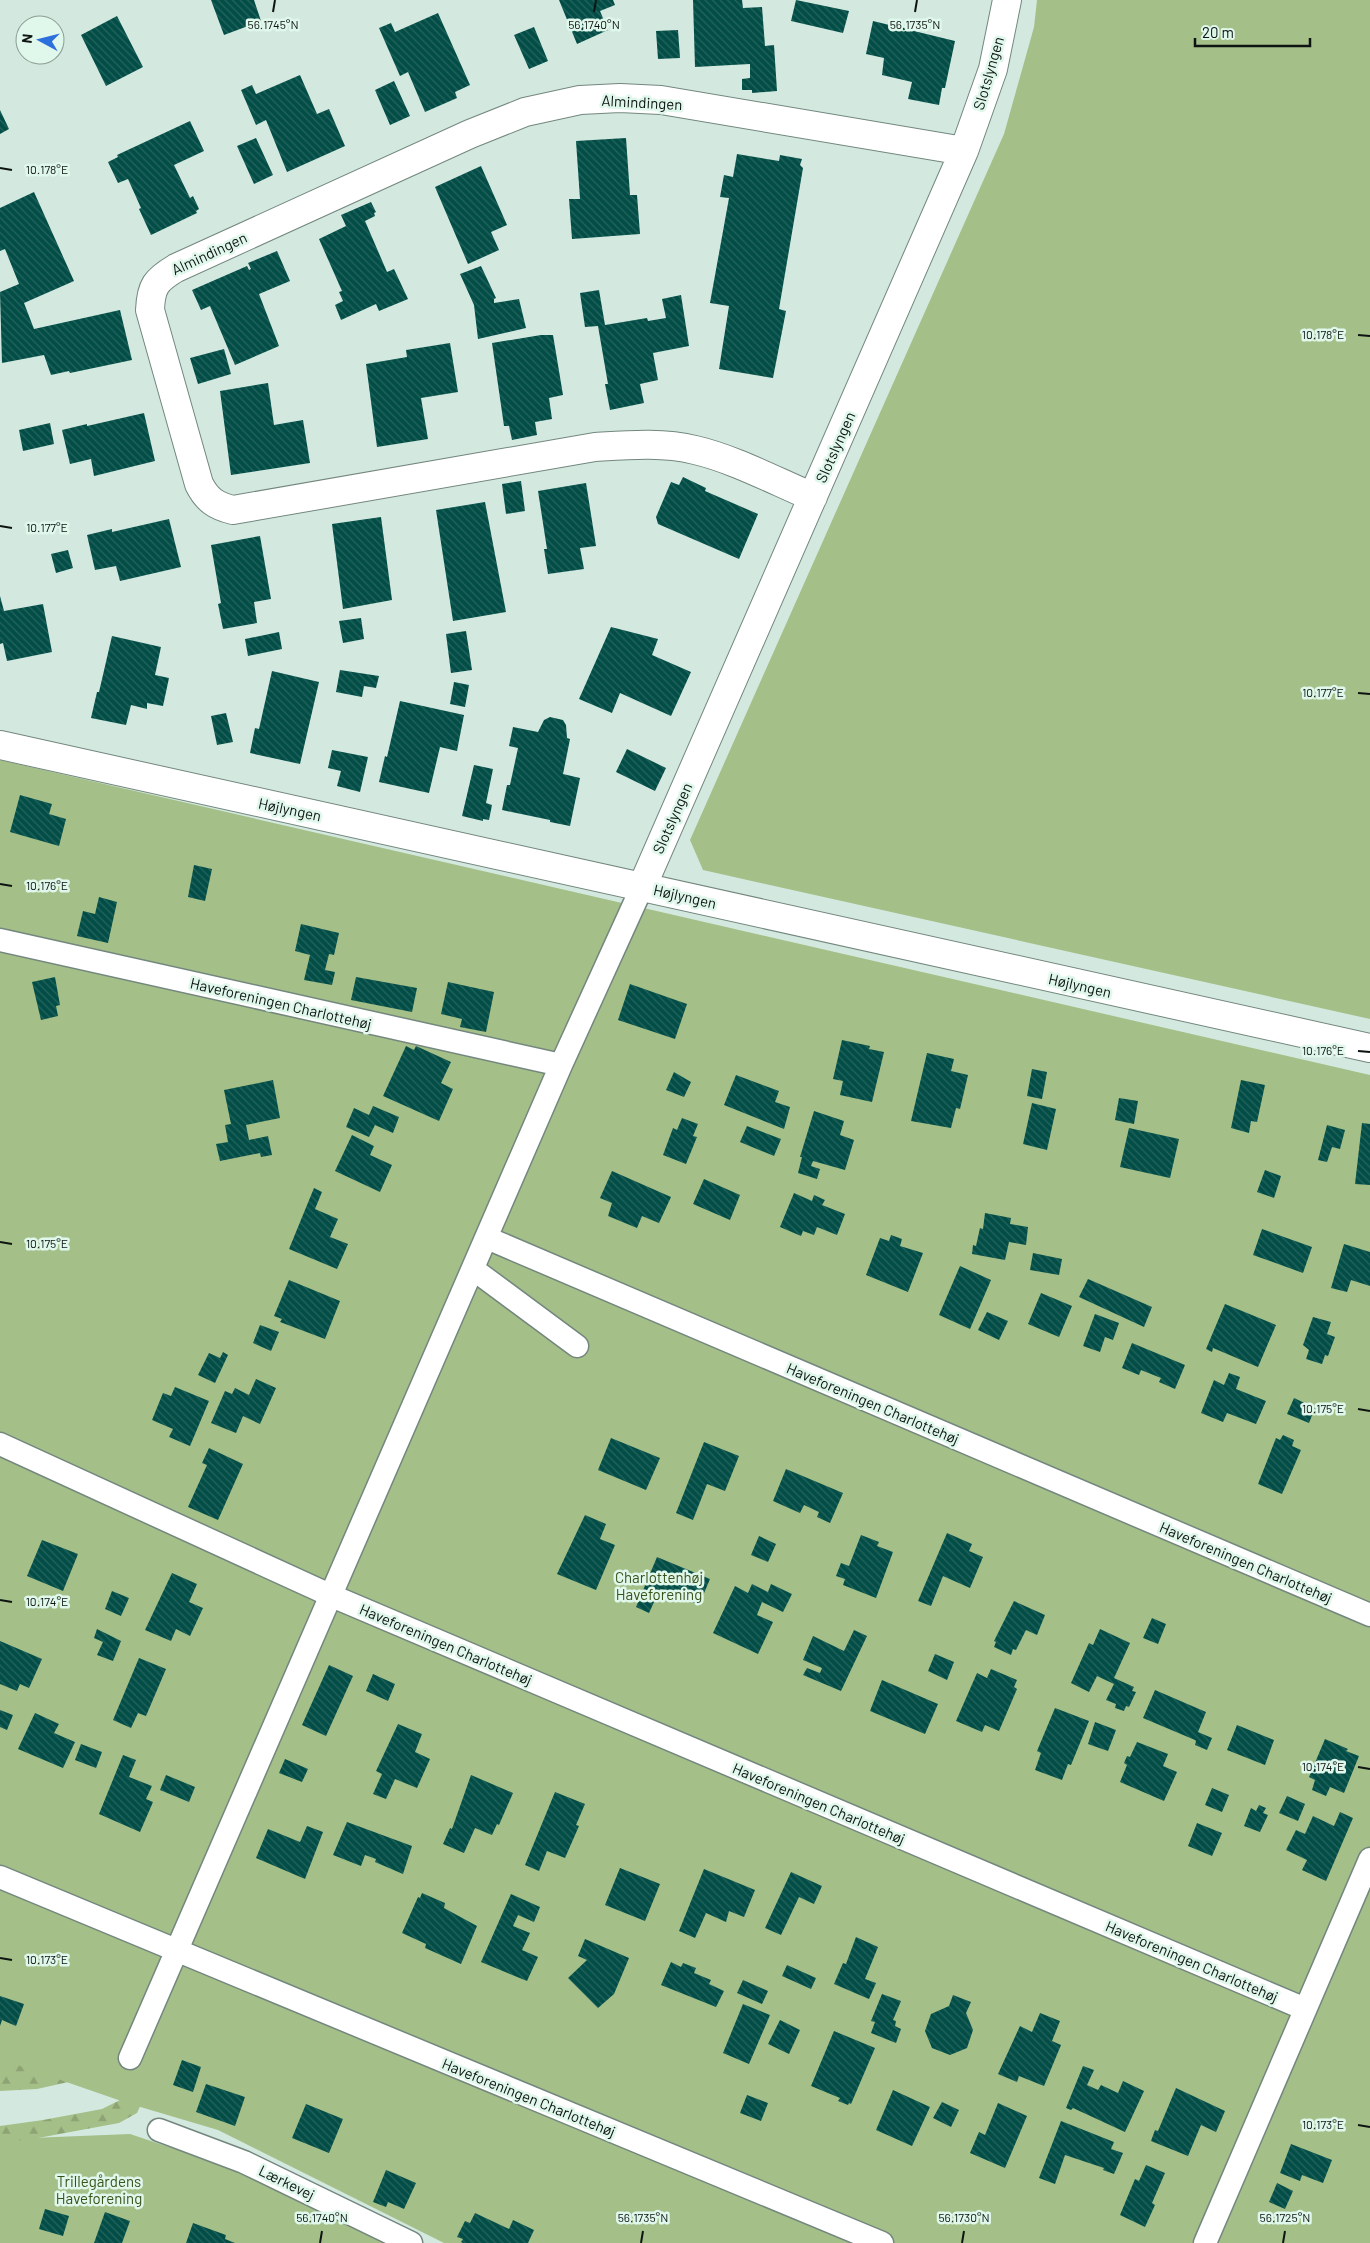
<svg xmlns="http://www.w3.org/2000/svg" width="1370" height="2243" font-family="Barlow,sans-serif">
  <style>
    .forest { fill: url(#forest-firs) }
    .green { fill: #a5bf88 }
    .building { fill: url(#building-back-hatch) }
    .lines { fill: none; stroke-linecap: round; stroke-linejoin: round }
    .lane-casing { stroke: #73877e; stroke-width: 25 }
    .street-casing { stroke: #73877e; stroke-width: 30 }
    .lane { stroke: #fff; stroke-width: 22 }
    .street { stroke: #fff; stroke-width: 28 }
    .ticks { fill: none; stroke: #0d1411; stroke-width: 2 }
    .labels { text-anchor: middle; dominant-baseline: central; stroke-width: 5; stroke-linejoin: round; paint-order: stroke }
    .street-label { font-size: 15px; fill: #0d1411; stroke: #e0f7ec }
    .park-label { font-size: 15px; fill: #3b511a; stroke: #e0f7ec }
    .ticks-label { font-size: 12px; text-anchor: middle; fill: #0d1411; stroke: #e0f7ec; stroke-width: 5; stroke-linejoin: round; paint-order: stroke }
  </style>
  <defs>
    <pattern id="forest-firs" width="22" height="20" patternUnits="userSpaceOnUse" patternTransform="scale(1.25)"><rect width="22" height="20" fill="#a5bf88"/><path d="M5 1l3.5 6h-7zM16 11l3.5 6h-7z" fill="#8da374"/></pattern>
    <pattern id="building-back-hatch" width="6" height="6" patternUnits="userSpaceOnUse" patternTransform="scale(1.25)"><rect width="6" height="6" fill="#024e47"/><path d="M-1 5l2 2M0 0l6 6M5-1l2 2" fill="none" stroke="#26635e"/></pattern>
  </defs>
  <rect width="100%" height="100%" fill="#d3e9df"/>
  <!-- forest -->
  <path class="forest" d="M201,1974L137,2113L119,2123L0,2145V2126L43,2120L102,2109L126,2097Z
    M0,2046L82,2079L37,2089L0,2091Z"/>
  <!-- green -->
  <path class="green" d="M1037,0H1370V1019L703,870L690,840L1004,134L1034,27Z
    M0,760L1370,1075V2243H444L218,2130L127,2103L0,2059Z
    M130,2134L253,2175L394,2243H0V2144L31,2138Z"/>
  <!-- building -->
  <path class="building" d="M211,0H254L261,21L224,35Z
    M559,0H613L615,5L600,11L608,30L577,44Z
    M693,0H742L743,8L762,7L765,46L774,45L777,91L752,93V90H742V79L750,78V64L695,67Z
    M796,0L849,11L843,33L791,21Z
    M438,13L470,85L455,92L457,98L425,112L408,72L400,76L379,28L391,23L395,32Z
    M117,16L143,67L106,86L81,35Z
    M873,21L955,41L945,88H942L939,105L908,99L912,82L882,75L884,58L866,54Z
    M534,27L548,61L529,69L514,35Z
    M678,30L680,58L658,59L656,31Z
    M300,75L317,114L329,109L345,146L287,172L266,120L256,125L241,90L252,85L256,94Z
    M394,81L410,116L390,125L375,90Z
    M0,110L9,129L0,134Z
    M190,121L204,151L174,165L190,198L193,196L199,209L196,211L197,213L151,235L139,209L141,208L128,179L118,183L108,162L118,157L117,155Z
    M256,138L273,175L254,184L237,146Z
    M626,138L630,195H637L640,234L572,239L569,199H580L576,141Z
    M737,154L779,161L780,155L802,159L800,165L803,168L779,309L786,311L773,378L719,369L729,306L710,303L729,198L720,197L724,175L733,177Z
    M481,166L507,225L491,232L499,250L468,264L435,187Z
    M34,192L74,281L24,303L34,329L120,310L132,360L70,373L69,371L51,375L44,355L2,363L0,292L19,284L5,249L0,251V208Z
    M371,202L376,212L374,213L375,216L365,221L387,272L394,269L408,299L379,311L376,304L341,320L335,305L343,301L339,292L342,291L319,239L346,226L341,215Z
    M277,251L290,281L259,294L279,346L235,365L210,306L201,310L192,290L247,266L249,270L251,269L248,263Z
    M481,266L496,298L494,299V303L519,299L526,328L478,339L474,305L460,274Z
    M599,290L605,325L647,318L648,321L666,318L662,299L681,295L689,346L653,353L658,380L640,384L644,403L610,410L605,384H608L598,326L585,327L580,293Z
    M541,335H553L563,395L549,398L552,419L535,422L537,435L512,440L509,426H504L492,343Z
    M450,343L458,392L421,398L428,439L377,447L366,364L407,357L406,350Z
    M224,349L231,374L198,384L190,358Z
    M268,383L274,425L303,420L310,463L231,475L220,391Z
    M144,413L155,461L94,476L91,459L70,464L62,430L87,424V426Z
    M50,423L54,444L23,451L19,430Z
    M683,477L706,488L705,491L758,514L739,559L658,524L656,517L671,482L679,485Z
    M521,481L525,511L506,514L502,484Z
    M586,483L596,546L580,548L584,569L548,574L544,549H547L538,491Z
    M485,502L506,612L453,621L436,510Z
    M381,517L392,600L343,609L332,524Z
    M169,519L181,567L120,581L116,566L95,570L87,535L112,529V532Z
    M260,536L271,599L254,602L257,623L223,629L218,604L221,603L211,545Z
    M68,550L73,568L56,573L51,554Z
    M0,596L4,611L43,604L52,652L7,661L3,643L0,644Z
    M361,618L364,639L343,643L339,621Z
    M611,627L658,639L652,655L691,672L671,716L620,693L612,713L579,699Z
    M466,631L472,670L451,673L446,634Z
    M279,632L282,649L248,656L245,639Z
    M112,636L161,647L155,675L169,678L163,706L147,703V709L131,705L126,725L91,718L97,692H99Z
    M340,670L379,676L376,688L364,686L362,697L336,692Z
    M272,671L319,682L300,764L250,753L255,728L259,729Z
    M454,682L469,685L465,707L450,704Z
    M400,701L464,715L457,751L440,747L429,793L379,782L385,756L387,757Z
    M226,713L233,742L217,745L211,716Z
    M550,717L563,720L566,725L567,738L570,739L563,774L580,778L570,826L550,822V820L502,810L507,785H510L518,748L509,746L513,727L538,732L544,720Z
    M627,749L666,768L655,791L616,772Z
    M332,750L368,757L360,792L337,786L341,771L328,768Z
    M474,765L493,769L486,803L492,805L489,820L483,819V821L462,816Z
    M20,795L52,804L49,814L66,819L59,846L10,832Z
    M194,865L212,869L205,901L188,897Z
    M99,897L117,902L108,943L77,936L83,911L95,914Z
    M301,924L339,933L334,955L329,954L325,970L335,972L332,985L304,980L310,955L295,951Z
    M55,977L60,1005L56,1006L58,1016L41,1020L32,982Z
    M356,977L417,988L412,1012L351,1000Z
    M448,982L494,992L486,1032L460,1027L462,1019L441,1014Z
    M630,984L687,1004L675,1039L618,1020Z
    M842,1040L870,1046L869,1049L884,1052L872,1102L840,1095L843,1081L833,1079Z
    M406,1046L414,1050L416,1046L451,1062L441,1083L453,1089L439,1121L383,1096Z
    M927,1053L954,1059L951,1071L968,1075L960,1109L956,1108L951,1128L911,1121Z
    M1032,1069L1047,1072L1042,1099L1027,1096Z
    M674,1072L691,1082L684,1097L666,1090Z
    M736,1075L779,1091L775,1102L790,1107L784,1129L724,1105Z
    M273,1080L280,1118L246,1125L249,1140L268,1136L272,1155L261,1157L260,1153L220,1161L216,1144L228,1142L225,1125L231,1124L224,1090Z
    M1241,1080L1265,1085L1257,1122L1251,1121L1249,1133L1231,1128Z
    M1119,1098L1138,1101L1134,1124L1115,1120Z
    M1032,1103L1056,1109L1047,1150L1023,1144Z
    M373,1106L399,1117L393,1133L375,1125L369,1137L346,1127L354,1108L369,1115Z
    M814,1111L844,1121L840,1135L854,1140L845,1170L813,1161L811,1166L820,1169L817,1179L798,1173L802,1157H800Z
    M682,1118L698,1124L693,1136L697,1137L686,1164L663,1155L673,1128L677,1130Z
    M1362,1123L1370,1124V1185L1355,1184Z
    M1327,1125L1345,1130L1340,1149L1332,1147L1327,1162L1318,1160Z
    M747,1126L781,1139L774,1156L740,1142Z
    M1129,1128L1179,1139L1170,1178L1120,1167Z
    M352,1135L374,1146L370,1155L392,1165L380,1192L335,1171Z
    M1265,1170L1281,1176L1274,1198L1257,1192Z
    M612,1171L671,1197L659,1223L642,1216L637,1228L608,1216L612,1203L600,1198Z
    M704,1179L740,1195L730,1220L693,1204Z
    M314,1188L322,1192L315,1209L338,1219L330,1237L348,1244L337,1269L289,1249Z
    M794,1193L812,1201L814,1195L825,1200L822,1205L845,1214L837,1235L817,1227L814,1235L803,1231L801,1236L780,1227Z
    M985,1213L1011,1218L1010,1224L1028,1227L1026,1245L1009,1242L1005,1260L972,1254L973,1245L976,1246L980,1228L983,1229Z
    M1262,1229L1312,1247L1303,1273L1253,1255Z
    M891,1235L902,1239L900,1246L923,1253L908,1292L866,1275L880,1238L889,1241Z
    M1344,1244L1370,1252V1286L1351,1280L1347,1292L1331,1288Z
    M1033,1253L1062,1259L1059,1275L1030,1270Z
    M960,1266L991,1280L970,1329L939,1315Z
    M1088,1279L1152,1307L1144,1327L1079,1297Z
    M289,1280L340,1301L325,1339L280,1322L282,1319L274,1316Z
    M1041,1293L1072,1306L1059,1337L1028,1324Z
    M1225,1304L1276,1325L1258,1367L1213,1348L1212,1352L1206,1349Z
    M987,1312L1008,1321L999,1340L978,1330Z
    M1095,1314L1119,1323L1113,1340L1105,1337L1100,1352L1083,1346Z
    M1313,1317L1331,1322L1327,1334L1335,1337L1328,1356L1325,1355L1322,1364L1306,1359L1309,1350L1303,1345Z
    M260,1325L279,1332L271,1351L253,1343Z
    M1132,1343L1185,1365L1175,1389L1159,1382L1161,1378L1141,1370L1139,1375L1122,1368Z
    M223,1352L228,1355L215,1383L198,1375L209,1353L220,1358Z
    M1229,1373L1240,1377L1236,1389L1266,1401L1256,1424L1227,1413L1223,1422L1201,1413L1214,1380L1224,1385Z
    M256,1379L276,1388L260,1424L243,1416L236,1433L211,1423L225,1391L232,1394L235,1388L249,1395Z
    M175,1387L209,1401L190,1446L169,1437L173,1429L152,1420L163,1393L171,1396Z
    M1294,1398L1315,1408L1309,1423L1287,1414Z
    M1283,1435L1294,1440L1292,1446L1301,1450L1282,1494L1258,1484L1276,1438L1280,1440Z
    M611,1438L660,1458L646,1490L598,1470Z
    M704,1442L739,1456L725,1491L707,1484L693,1520L676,1513Z
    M209,1448L243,1464L218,1520L188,1507L207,1465L202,1463Z
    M786,1469L843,1493L830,1523L817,1517L819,1512L804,1505L800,1513L773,1501Z
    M585,1515L606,1524L600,1539L615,1545L596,1590L557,1574Z
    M947,1533L972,1544L969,1551L983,1557L970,1588L943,1576L931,1606L918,1601Z
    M861,1535L879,1542L877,1546L893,1552L876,1598L843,1585L845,1579L836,1576L841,1563L849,1566Z
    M759,1536L776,1544L768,1562L751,1555Z
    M42,1540L78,1554L63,1591L27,1576Z
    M657,1557L710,1579L699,1605L660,1589L649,1613L636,1607Z
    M172,1573L197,1584L189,1602L203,1608L190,1636L176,1629L171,1641L145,1630Z
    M752,1584L768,1592L771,1584L792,1594L783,1612L762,1602L757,1615L773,1622L758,1654L713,1633L735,1586L748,1593Z
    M112,1591L129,1598L121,1616L105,1609Z
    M1014,1601L1045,1615L1037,1635L1026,1630L1016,1650L1013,1649L1011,1655L994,1647L996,1642L994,1641Z
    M1152,1618L1166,1624L1158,1644L1143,1638Z
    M97,1629L121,1641L113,1661L97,1655L103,1642L94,1638Z
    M1100,1629L1130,1643L1114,1678L1134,1687L1132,1691L1136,1692L1129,1707L1126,1706L1124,1711L1115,1708L1116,1704L1106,1700L1114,1684L1097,1676L1089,1692L1071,1683L1089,1643L1093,1645Z
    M854,1630L867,1636L841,1691L803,1675L807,1668L820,1673L822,1668L803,1660L813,1636L844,1651Z
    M0,1641L42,1659L29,1688L20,1684L17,1691L0,1684Z
    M935,1654L954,1662L947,1680L928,1671Z
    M139,1658L166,1669L146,1716L138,1713L131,1728L113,1720Z
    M329,1665L353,1676L326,1736L302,1725Z
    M991,1669L1017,1680L1014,1687L1017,1689L999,1731L985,1725L982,1732L956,1721L977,1673L987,1678Z
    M373,1674L395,1684L388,1701L366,1691Z
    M882,1680L938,1704L925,1734L870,1711Z
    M1155,1690L1206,1712L1198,1732L1212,1738L1207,1750L1195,1745L1196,1741L1195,1740L1143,1718Z
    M1055,1708L1089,1721L1071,1765L1068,1764L1062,1780L1035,1770L1041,1753L1037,1751Z
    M0,1710L13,1715L7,1730L0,1727Z
    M35,1713L59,1724L54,1733L75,1742L63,1768L18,1749Z
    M1095,1722L1116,1730L1108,1751L1088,1744Z
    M398,1724L422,1734L415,1752L430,1759L417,1788L395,1779L386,1799L373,1794L382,1774L376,1771Z
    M1237,1725L1274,1740L1265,1765L1227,1750Z
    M1325,1739L1348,1749L1346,1751L1359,1756L1344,1793L1330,1787L1326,1796L1312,1790L1315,1780L1309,1777Z
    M1137,1742L1168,1754L1163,1766L1177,1772L1164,1801L1120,1782L1127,1765L1124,1763L1127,1756L1130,1757Z
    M81,1744L102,1752L96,1768L75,1760Z
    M123,1755L136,1760L129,1777L152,1786L146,1799L153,1802L140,1832L99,1814Z
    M285,1759L308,1769L302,1782L279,1773Z
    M166,1775L195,1787L189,1802L160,1790Z
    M471,1775L513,1793L499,1825L497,1824L492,1835L475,1828L464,1853L443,1844L450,1828L452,1829Z
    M1212,1788L1229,1795L1222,1812L1205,1805Z
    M555,1792L585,1804L576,1825L579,1826L565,1858L547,1851L539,1871L525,1865Z
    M1287,1796L1305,1804L1298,1821L1279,1813Z
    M1259,1805L1266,1808L1263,1813L1268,1815L1260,1832L1244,1826L1251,1808L1256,1811Z
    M1340,1812L1353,1818L1326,1881L1302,1870L1307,1860L1286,1850L1296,1830L1305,1834L1313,1816L1334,1826Z
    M347,1822L412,1846L403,1874L375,1862L376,1859L365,1855L361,1866L333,1855Z
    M1197,1823L1222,1833L1212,1856L1188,1846Z
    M307,1826L323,1832L305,1879L256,1858L268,1829L300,1842Z
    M620,1868L660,1884L645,1921L605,1905Z
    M704,1869L755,1890L744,1917L729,1911L726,1922L706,1913L695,1938L679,1931Z
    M791,1872L822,1886L814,1904L799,1897L781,1935L765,1928Z
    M422,1893L445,1903L444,1908L477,1926L461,1964L425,1948L426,1944L402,1933L418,1897L420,1898Z
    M511,1894L540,1907L534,1922L518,1915L513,1926L530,1933L522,1950L538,1957L527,1981L481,1962Z
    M856,1937L878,1947L865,1979L876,1983L869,1999L834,1984L843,1963L846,1964Z
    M585,1939L629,1958L614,1994L598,2008L568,1978L587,1960L578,1956Z
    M671,1962L681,1967L683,1963L696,1968L694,1973L711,1980L709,1984L724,1991L716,2007L661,1985Z
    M787,1965L816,1978L811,1989L782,1976Z
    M743,1980L768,1991L762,2004L737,1993Z
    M882,1994L901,2001L893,2020L896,2021L895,2026L901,2029L896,2043L871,2033L875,2022L871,2021Z
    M953,1995L971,2002L966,2013L973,2030L967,2048L950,2055L932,2048L925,2031L931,2014L949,2006Z
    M0,1996L24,2004L16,2026L2,2020L0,2026Z
    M743,2004L770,2015L749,2064L723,2053Z
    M1040,2013L1060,2021L1052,2041L1061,2045L1044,2086L1019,2076L1017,2082L998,2074L1020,2026L1032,2032Z
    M780,2020L800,2030L789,2054L768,2044Z
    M834,2031L875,2048L851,2104L849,2103L848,2105L838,2101L840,2098L811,2086Z
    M182,2060L201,2067L193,2092L173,2085Z
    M1083,2066L1094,2070L1087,2085L1098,2090L1101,2085L1118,2093L1123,2081L1144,2091L1125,2132L1073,2108L1071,2110L1066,2108Z
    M206,2084L245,2097L235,2126L196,2112Z
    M1176,2088L1225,2111L1216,2132L1201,2125L1188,2156L1151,2141L1155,2130L1158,2131Z
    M893,2090L930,2107L912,2146L876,2130Z
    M747,2095L768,2103L761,2121L740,2113Z
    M942,2102L959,2110L951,2127L933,2118Z
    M998,2103L1027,2116L1005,2168L970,2153L979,2132L985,2135Z
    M306,2104L343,2119L329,2153L292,2138Z
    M1061,2121L1114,2142L1111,2149L1123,2153L1114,2174L1103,2170L1104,2168L1065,2155L1055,2184L1039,2178Z
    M1291,2144L1332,2160L1323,2183L1302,2175L1300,2181L1280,2173Z
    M1146,2165L1165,2173L1152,2203L1155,2205L1145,2227L1120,2215L1135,2179L1139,2181Z
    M386,2170L416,2183L404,2209L388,2202L386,2207L373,2202Z
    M1277,2183L1293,2191L1285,2209L1269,2202Z
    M45,2209L69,2216L63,2236L39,2229Z
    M105,2212L130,2221L122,2243H94Z
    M475,2213L509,2229L513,2220L534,2230L528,2243H463L461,2242L463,2239L457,2237L465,2221L470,2223Z
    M193,2223L226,2235L225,2239L235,2243H186Z"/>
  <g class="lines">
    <!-- lane casing -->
    <g class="lane-casing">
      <path id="lane" d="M0,940L561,1065
        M487,1238L1370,1615
        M473,1269L577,1346
        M0,1444L332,1596L1305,2009
        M0,1877L882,2243
        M130,2058L561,1065L642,887
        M159,2130L244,2162L411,2243
        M1205,2243L1370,1859"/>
    </g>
    <!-- street casing -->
    <g class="street-casing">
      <path id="street" d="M813,497C775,481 734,459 695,450C663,442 628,445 595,447L233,510C216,506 207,500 199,484L150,310C151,286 156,280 176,268L470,134L525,112L580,100L620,98L661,100L964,151
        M0,745L1370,1048
        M642,887L964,151L993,69L1007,0"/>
    </g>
    <!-- lane -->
    <use href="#lane" class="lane"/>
    <!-- street -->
    <use href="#street" class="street"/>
  </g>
  <!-- ticks -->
  <path class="ticks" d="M273,12L275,0M594,12L596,0M915,12L917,0M0,168L12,170M1358,335L1370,336M0,526L12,528M1358,693L1370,694M0,884L12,886M1358,1051L1370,1052M0,1242L12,1244M1358,1409L1370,1411M0,1600L12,1602M1358,1767L1370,1769M0,1958L12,1960M1358,2125L1370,2127M320,2243L322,2231M641,2243L643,2231M962,2243L964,2231M1283,2243L1285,2231"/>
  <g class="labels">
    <!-- street labels -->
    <g class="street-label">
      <text transform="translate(988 73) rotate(-74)">Slotslyngen</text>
      <text transform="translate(642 102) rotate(3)">Almindingen</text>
      <text transform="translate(209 253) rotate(-25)">Almindingen</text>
      <text transform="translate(835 447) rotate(-66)">Slotslyngen</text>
      <text transform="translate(290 809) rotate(12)">Højlyngen</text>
      <text transform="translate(672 818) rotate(-66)">Slotslyngen</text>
      <text transform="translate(685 896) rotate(13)">Højlyngen</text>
      <text transform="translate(1080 985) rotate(13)">Højlyngen</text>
      <text transform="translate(281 1003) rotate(13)">Haveforeningen Charlottehøj</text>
      <text transform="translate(873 1403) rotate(23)">Haveforeningen Charlottehøj</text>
      <text transform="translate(1246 1562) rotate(23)">Haveforeningen Charlottehøj</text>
      <text transform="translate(446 1644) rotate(23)">Haveforeningen Charlottehøj</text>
      <text transform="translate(819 1803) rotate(23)">Haveforeningen Charlottehøj</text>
      <text transform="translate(1192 1961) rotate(23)">Haveforeningen Charlottehøj</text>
      <text transform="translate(529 2097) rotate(22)">Haveforeningen Charlottehøj</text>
      <text transform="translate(287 2182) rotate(26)">Lærkevej</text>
    </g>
    <!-- park labels -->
    <g class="park-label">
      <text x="659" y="1577">Charlottenhøj<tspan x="659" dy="17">Haveforening</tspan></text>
      <text x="99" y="2181">Trillegårdens<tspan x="99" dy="17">Haveforening</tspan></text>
    </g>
  </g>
  <g class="ticks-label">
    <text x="273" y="29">56.1745°N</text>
    <text x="594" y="29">56.1740°N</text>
    <text x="915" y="29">56.1735°N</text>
    <text x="47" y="174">10.178°E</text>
    <text x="1323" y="339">10.178°E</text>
    <text x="47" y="532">10.177°E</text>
    <text x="1323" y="697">10.177°E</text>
    <text x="47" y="890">10.176°E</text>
    <text x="1323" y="1055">10.176°E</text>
    <text x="47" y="1248">10.175°E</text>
    <text x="1323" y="1413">10.175°E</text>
    <text x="47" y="1606">10.174°E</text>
    <text x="1323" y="1771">10.174°E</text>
    <text x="47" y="1964">10.173°E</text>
    <text x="1323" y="2129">10.173°E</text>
    <text x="322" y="2222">56.1740°N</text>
    <text x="643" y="2222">56.1735°N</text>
    <text x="964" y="2222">56.1730°N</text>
    <text x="1285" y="2222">56.1725°N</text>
  </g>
  <!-- north arrow -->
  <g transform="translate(40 40) rotate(277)"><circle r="24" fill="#e0f7ec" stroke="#8c9c94"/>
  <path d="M0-4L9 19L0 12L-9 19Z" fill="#2c70dd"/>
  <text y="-8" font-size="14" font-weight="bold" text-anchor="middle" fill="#0d1411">N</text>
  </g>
  <!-- scale -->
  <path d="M1195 38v8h115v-8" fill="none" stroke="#0d1411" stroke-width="2.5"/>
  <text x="1202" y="38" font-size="15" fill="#0d1411" stroke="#e0f7ec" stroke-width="4" paint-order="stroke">20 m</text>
</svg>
